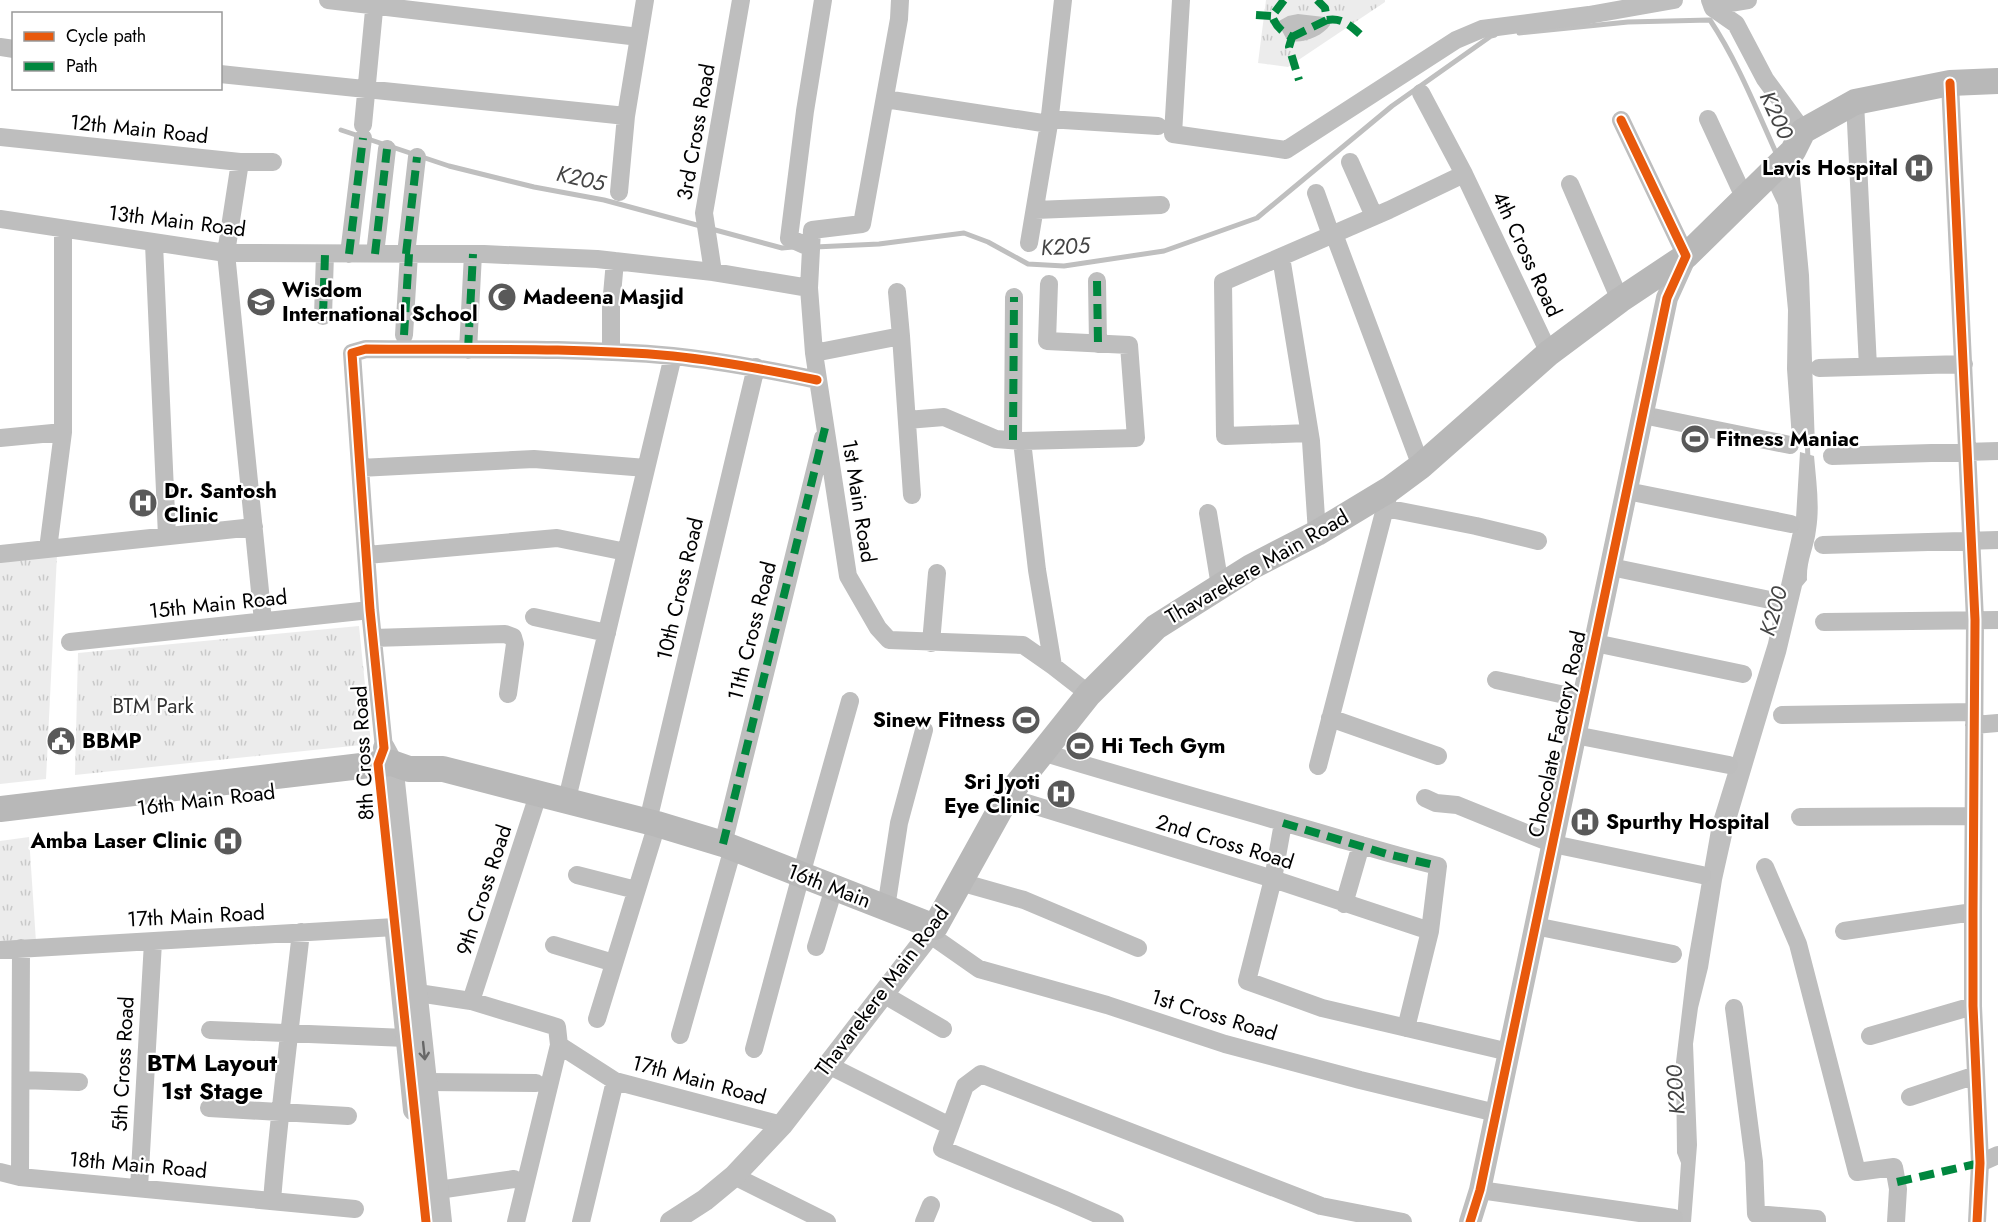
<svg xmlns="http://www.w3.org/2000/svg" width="1998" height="1222" font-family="Jost,sans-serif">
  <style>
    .park { fill: url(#park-tufts) }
    .water { fill: #bfbfbf }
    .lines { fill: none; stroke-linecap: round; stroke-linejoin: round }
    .stream { stroke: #bfbfbf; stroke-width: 5 }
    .minor { stroke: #bebebe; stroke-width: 18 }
    .tertiary { stroke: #bebebe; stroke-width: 22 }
    .secondary { stroke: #b8b8b8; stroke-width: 26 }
    .quiet { stroke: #00873e; stroke-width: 8; stroke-dasharray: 15 8; stroke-linecap: butt }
    .cycleway-casing { stroke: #fff; stroke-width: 13 }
    .cycleway { stroke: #e8590c; stroke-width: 9 }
    .oneway { stroke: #686868 }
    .labels { text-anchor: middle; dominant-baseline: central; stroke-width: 4.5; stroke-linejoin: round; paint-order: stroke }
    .street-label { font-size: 21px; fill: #000; stroke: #fff }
    .poi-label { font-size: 21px; font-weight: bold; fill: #000; stroke: #fff; text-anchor: start }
    .park-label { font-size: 21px; fill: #333; stroke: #fff }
    .water-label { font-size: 22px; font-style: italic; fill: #444; stroke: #fff }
    .quarter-label { font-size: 24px; font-weight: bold; fill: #000; stroke: #fff }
  </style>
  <defs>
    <pattern id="park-tufts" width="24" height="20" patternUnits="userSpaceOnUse" patternTransform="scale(1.5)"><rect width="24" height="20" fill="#ececec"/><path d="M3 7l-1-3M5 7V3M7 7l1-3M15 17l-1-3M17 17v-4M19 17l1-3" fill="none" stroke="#c9c9c9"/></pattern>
  </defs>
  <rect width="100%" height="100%" fill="#fff"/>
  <!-- park -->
  <path class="park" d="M1266,0H1385V2L1288,67L1258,63Z
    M57,555L46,779L0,784V562Z
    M359,626L371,744L75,775L78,653Z
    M29,837L36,942L0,944V841Z"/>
  <!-- water -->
  <path class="water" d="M1298,14L1324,17L1329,19L1330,25C1322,37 1300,45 1287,40L1279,25V21L1288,16Z
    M1798,157L1809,275L1815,447L1792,439L1787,369L1788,310L1778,205L1768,184Z
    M1800,452L1814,456C1816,480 1820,506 1816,530C1814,548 1806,561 1807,580L1802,586L1786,653L1733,831L1722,880L1708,968L1698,1008L1693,1044L1697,1145L1691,1222H1677L1681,1163L1677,1153L1676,1062L1688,961L1712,824L1768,643L1796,518Z"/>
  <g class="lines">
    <!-- stream -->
    <path class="stream" d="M1519,33L1628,22L1710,20C1738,62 1757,111 1778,157
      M341,130L449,166L534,187L604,200L782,248L793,247
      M815,247L879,244L964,233L988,242L1028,264L1064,266L1164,251L1257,218L1392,106L1491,36L1495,35
      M1807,438L1808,459"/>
    <!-- minor -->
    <path class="minor" d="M328,0L639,37
      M900,0L899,19L862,224L812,230L809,288L814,353L848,576L878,628L889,640L1023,645L1053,666L1089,694
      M1181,0L1173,134L1286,150L1456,40L1482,29L1589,15L1674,0
      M1710,0L1713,8L1736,24L1765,79L1803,131
      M1712,6L1748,0
      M0,47L14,49
      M220,74L626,116
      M1950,83L1975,620L1973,912V1006L1980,1163L1977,1222
      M1421,93L1464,174L1549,353
      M885,99L1049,124L1029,243
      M1855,102L1868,367
      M1048,119L1158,126
      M1708,119L1744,197
      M1621,120L1686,256
      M1049,124L1063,0
      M363,125L375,0
      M0,137L240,162H273
      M240,162L226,253L263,621
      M1350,162L1374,216
      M1570,184L1620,300
      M619,192L626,116L645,0
      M1316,193L1331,235
      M1035,210L1161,205
      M0,219L226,253L484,254L597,259L713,272L809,288
      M1334,234L1421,466
      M154,244L167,536
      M811,248L789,238L805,111L823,0
      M349,254L363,138
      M375,254L387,149
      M406,254L417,157
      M1281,257L1311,441L1317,533
      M713,272L704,213L741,0
      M1097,281L1098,344
      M897,292L901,336
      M323,316L325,254
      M404,335L409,254
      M468,350L473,254
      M611,352V306L615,261
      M814,353L901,336L912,495
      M1819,368L1964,364
      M1643,415L1790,445
      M907,420L944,417L996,439L1022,441L1136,438L1129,345L1047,341L1049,284
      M1309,433L1225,436L1223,282L1389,210L1464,174
      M0,438L63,432
      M1013,440L1014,297
      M1022,441L1037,570L1053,666
      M1832,456L1998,451
      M360,468L534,459L646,468
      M1627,491L1791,524
      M1385,508L1476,526L1538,541
      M1208,513L1220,586
      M1823,545L1998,540
      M48,549L63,432V229
      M0,554L254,527
      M367,555L557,538L626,552
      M1611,567L1770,600
      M534,617L607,633
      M1824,622L1998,620
      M373,638L505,634L513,637L515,644L508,694
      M70,642L370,610
      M931,643L937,573
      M1595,643L1743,674
      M1496,680L1583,699
      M1782,715L1974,712
      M1330,718L1438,756
      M1974,725L1998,723
      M1575,735L1729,765
      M384,748L370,610L352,353L366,349C467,350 571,347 673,356C721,361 769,370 817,380
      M1042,752C1140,782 1239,809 1337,838C1371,848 1404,858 1438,866L1430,931L1406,1028
      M1318,766L1390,489
      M1007,797L1273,879L1430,931
      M1425,798L1436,803L1457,805L1553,844L1702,875
      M567,799L673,356
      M1800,817L1973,816
      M648,821L756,367
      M1283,823L1273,879L1247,981L1322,1008L1509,1052
      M723,844L823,438
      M1765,867L1798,944L1857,1172L1894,1167L1898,1189L1896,1222
      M577,875L636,890
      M960,882L1024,900L1138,948
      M1344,904L1361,845
      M886,908L899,823L924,730
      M1535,926L1673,954
      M1844,931L1973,912
      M929,934L979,969L1107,1005L1225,1044L1360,1080L1496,1113
      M554,945L614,963
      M816,947L834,888
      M0,950L395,927
      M418,993L471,1001L557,1027L559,1045L615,1081L782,1125
      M883,994L943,1029
      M471,1001L539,792
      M1734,1008L1754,1162L1756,1214L1817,1219V1222
      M597,1019L657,824
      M210,1030L406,1038
      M680,1035L733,848
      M1870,1036L1973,1006
      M754,1049L801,875L850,701
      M828,1065L950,1126
      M21,1080L79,1082
      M427,1082L536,1083
      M1910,1097L1976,1075
      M209,1108L348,1116
      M1980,1163L1998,1155
      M0,1172L20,1177L355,1209
      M734,1176L827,1222
      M20,1177L21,948
      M139,1188L153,942
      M438,1190L514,1179
      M1480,1190L1674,1218
      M272,1201C279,1111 291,1022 301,932
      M516,1222L559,1045
      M581,1222L615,1081
      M924,1222L931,1205
      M1115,1222L1063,1199L942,1149L965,1086L981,1074L1321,1206L1403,1222"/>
    <!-- tertiary -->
    <path class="tertiary" d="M384,748L392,763L441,1222
      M396,934L414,1110
      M671,1222L705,1200L734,1176L782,1125L935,927
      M1470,1222L1480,1190L1667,298L1686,256"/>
    <!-- secondary -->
    <path class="secondary" d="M0,809L378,764L392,763L409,769H443L657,824L723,844L935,927L1007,797L1089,694L1156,627L1251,567L1317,533L1390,489L1421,466L1549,353L1620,300L1686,256L1793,151L1803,131L1855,102L1950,83L1998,81"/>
    <!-- quiet -->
    <path class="quiet" d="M1284,0L1272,16C1276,27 1282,32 1292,37L1289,47L1299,80
      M1317,0L1325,8L1327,20C1343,17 1352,27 1363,37
      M1256,15L1272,16
      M1292,37L1327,20
      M349,254L363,138
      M375,254L387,149
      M406,254L417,157
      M1097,281L1098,344
      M323,316L325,254
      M404,335L409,254
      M468,350L473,254
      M1013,440L1014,297
      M1283,823L1387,854L1438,866
      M723,844L825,428
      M1897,1182L1980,1163"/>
    <!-- cycleway casing -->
    <g class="cycleway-casing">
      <path id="cycleway" d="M1950,83L1975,620L1973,912V1006L1980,1163L1977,1222
        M426,1222L378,764L384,748L370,610L352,353L366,349C467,350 571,347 673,356C721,361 769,370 817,380
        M1470,1222L1480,1190L1667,298L1686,256L1621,120"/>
    </g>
    <!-- cycleway -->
    <use href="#cycleway" class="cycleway"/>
  </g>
  <!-- one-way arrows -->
  <defs><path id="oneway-shaft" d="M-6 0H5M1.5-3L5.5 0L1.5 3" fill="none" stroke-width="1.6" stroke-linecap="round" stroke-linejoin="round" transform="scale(1.5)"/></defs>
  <use class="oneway" href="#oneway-shaft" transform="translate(424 1051) rotate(84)"/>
  <!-- icons -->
  <defs>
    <g id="hospital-disc" transform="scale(1.5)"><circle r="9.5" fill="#595959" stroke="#fff"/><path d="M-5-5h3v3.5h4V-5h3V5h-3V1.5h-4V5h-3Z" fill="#fff"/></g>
    <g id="mosque-disc" transform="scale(1.5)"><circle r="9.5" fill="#595959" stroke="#fff"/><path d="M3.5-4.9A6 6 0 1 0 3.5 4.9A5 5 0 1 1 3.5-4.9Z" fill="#fff"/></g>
    <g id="university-disc" transform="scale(1.5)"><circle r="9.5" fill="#595959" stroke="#fff"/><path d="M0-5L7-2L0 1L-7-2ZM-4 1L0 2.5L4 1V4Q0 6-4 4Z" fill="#fff"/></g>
    <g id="stadium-disc" transform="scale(1.5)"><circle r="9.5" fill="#595959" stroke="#fff"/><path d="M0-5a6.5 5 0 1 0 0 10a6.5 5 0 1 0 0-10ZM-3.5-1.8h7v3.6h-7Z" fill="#fff"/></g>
    <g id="civic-disc" transform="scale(1.5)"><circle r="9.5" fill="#595959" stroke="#fff"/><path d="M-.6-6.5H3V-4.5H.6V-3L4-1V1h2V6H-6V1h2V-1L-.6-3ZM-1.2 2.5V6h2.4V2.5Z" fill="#fff"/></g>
  </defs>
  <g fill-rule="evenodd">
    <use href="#hospital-disc" x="1919" y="168"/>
    <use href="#mosque-disc" x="502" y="297"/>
    <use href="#university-disc" x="261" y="302"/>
    <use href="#stadium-disc" x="1695" y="439"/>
    <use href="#hospital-disc" x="143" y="503"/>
    <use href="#stadium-disc" x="1026" y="720"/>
    <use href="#civic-disc" x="61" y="741"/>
    <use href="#stadium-disc" x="1080" y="746"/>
    <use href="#hospital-disc" x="1061" y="794"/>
    <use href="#hospital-disc" x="1585" y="822"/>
    <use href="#hospital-disc" x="228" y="841"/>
  </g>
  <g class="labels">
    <!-- street labels -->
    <g class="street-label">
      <text transform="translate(139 129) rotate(6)">12th Main Road</text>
      <text transform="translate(696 132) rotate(-80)">3rd Cross Road</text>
      <text transform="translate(177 221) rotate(7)">13th Main Road</text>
      <text transform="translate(1527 254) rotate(65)">4th Cross Road</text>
      <text transform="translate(859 501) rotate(81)">1st Main Road</text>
      <text transform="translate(1257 567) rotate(-30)">Thavarekere Main Road</text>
      <text transform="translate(680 589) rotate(-77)">10th Cross Road</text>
      <text transform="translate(218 604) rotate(-6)">15th Main Road</text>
      <text transform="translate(752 631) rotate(-76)">11th Cross Road</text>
      <text transform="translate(1557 734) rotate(-78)">Chocolate Factory Road</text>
      <text transform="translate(363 753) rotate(-93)">8th Cross Road</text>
      <text transform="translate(206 800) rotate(-7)">16th Main Road</text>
      <text transform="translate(1225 842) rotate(17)">2nd Cross Road</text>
      <text transform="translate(829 886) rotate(21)">16th Main</text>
      <text transform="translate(484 890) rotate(-72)">9th Cross Road</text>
      <text transform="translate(196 916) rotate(-3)">17th Main Road</text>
      <text transform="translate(882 991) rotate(-53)">Thavarekere Main Road</text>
      <text transform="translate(1214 1015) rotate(17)">1st Cross Road</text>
      <text transform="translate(123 1064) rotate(-87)">5th Cross Road</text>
      <text transform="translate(699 1080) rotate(15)">17th Main Road</text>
      <text transform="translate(138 1165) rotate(5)">18th Main Road</text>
    </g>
    <!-- poi labels -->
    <g class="poi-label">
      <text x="1898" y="168" text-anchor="end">Lavis Hospital</text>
      <text x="282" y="290">Wisdom<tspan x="282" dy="24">International School</tspan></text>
      <text x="523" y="297">Madeena Masjid</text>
      <text x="1716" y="439">Fitness Maniac</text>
      <text x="164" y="491">Dr. Santosh<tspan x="164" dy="24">Clinic</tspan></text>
      <text x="1005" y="720" text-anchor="end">Sinew Fitness</text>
      <text x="82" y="741">BBMP</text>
      <text x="1101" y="746">Hi Tech Gym</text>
      <text x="1040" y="782" text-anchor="end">Sri Jyoti<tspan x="1040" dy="24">Eye Clinic</tspan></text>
      <text x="1606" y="822">Spurthy Hospital</text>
      <text x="207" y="841" text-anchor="end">Amba Laser Clinic</text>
    </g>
    <!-- park labels -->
    <g class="park-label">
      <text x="153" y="706">BTM Park</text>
    </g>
    <!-- water labels -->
    <g class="water-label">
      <text transform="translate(1777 115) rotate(65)">K200</text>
      <text transform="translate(581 178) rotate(13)">K205</text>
      <text transform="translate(1065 246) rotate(-3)">K205</text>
      <text transform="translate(1773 611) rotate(-74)">K200</text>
      <text transform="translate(1675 1090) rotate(-94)">K200</text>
    </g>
    <!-- quarter labels -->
    <g class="quarter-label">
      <text x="212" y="1062">BTM Layout<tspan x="212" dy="28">1st Stage</tspan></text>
    </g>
  </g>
  <!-- legend -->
  <rect x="12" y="12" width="210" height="78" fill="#ffffff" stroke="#999999" stroke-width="1.5"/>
  <rect x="24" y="32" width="30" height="9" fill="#e8590c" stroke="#999999" stroke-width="1.5"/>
  <text x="66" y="42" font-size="18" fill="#000000">Cycle path</text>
  <rect x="24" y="62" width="30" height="9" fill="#00873e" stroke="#999999" stroke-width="1.5"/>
  <text x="66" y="72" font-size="18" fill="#000000">Path</text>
</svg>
